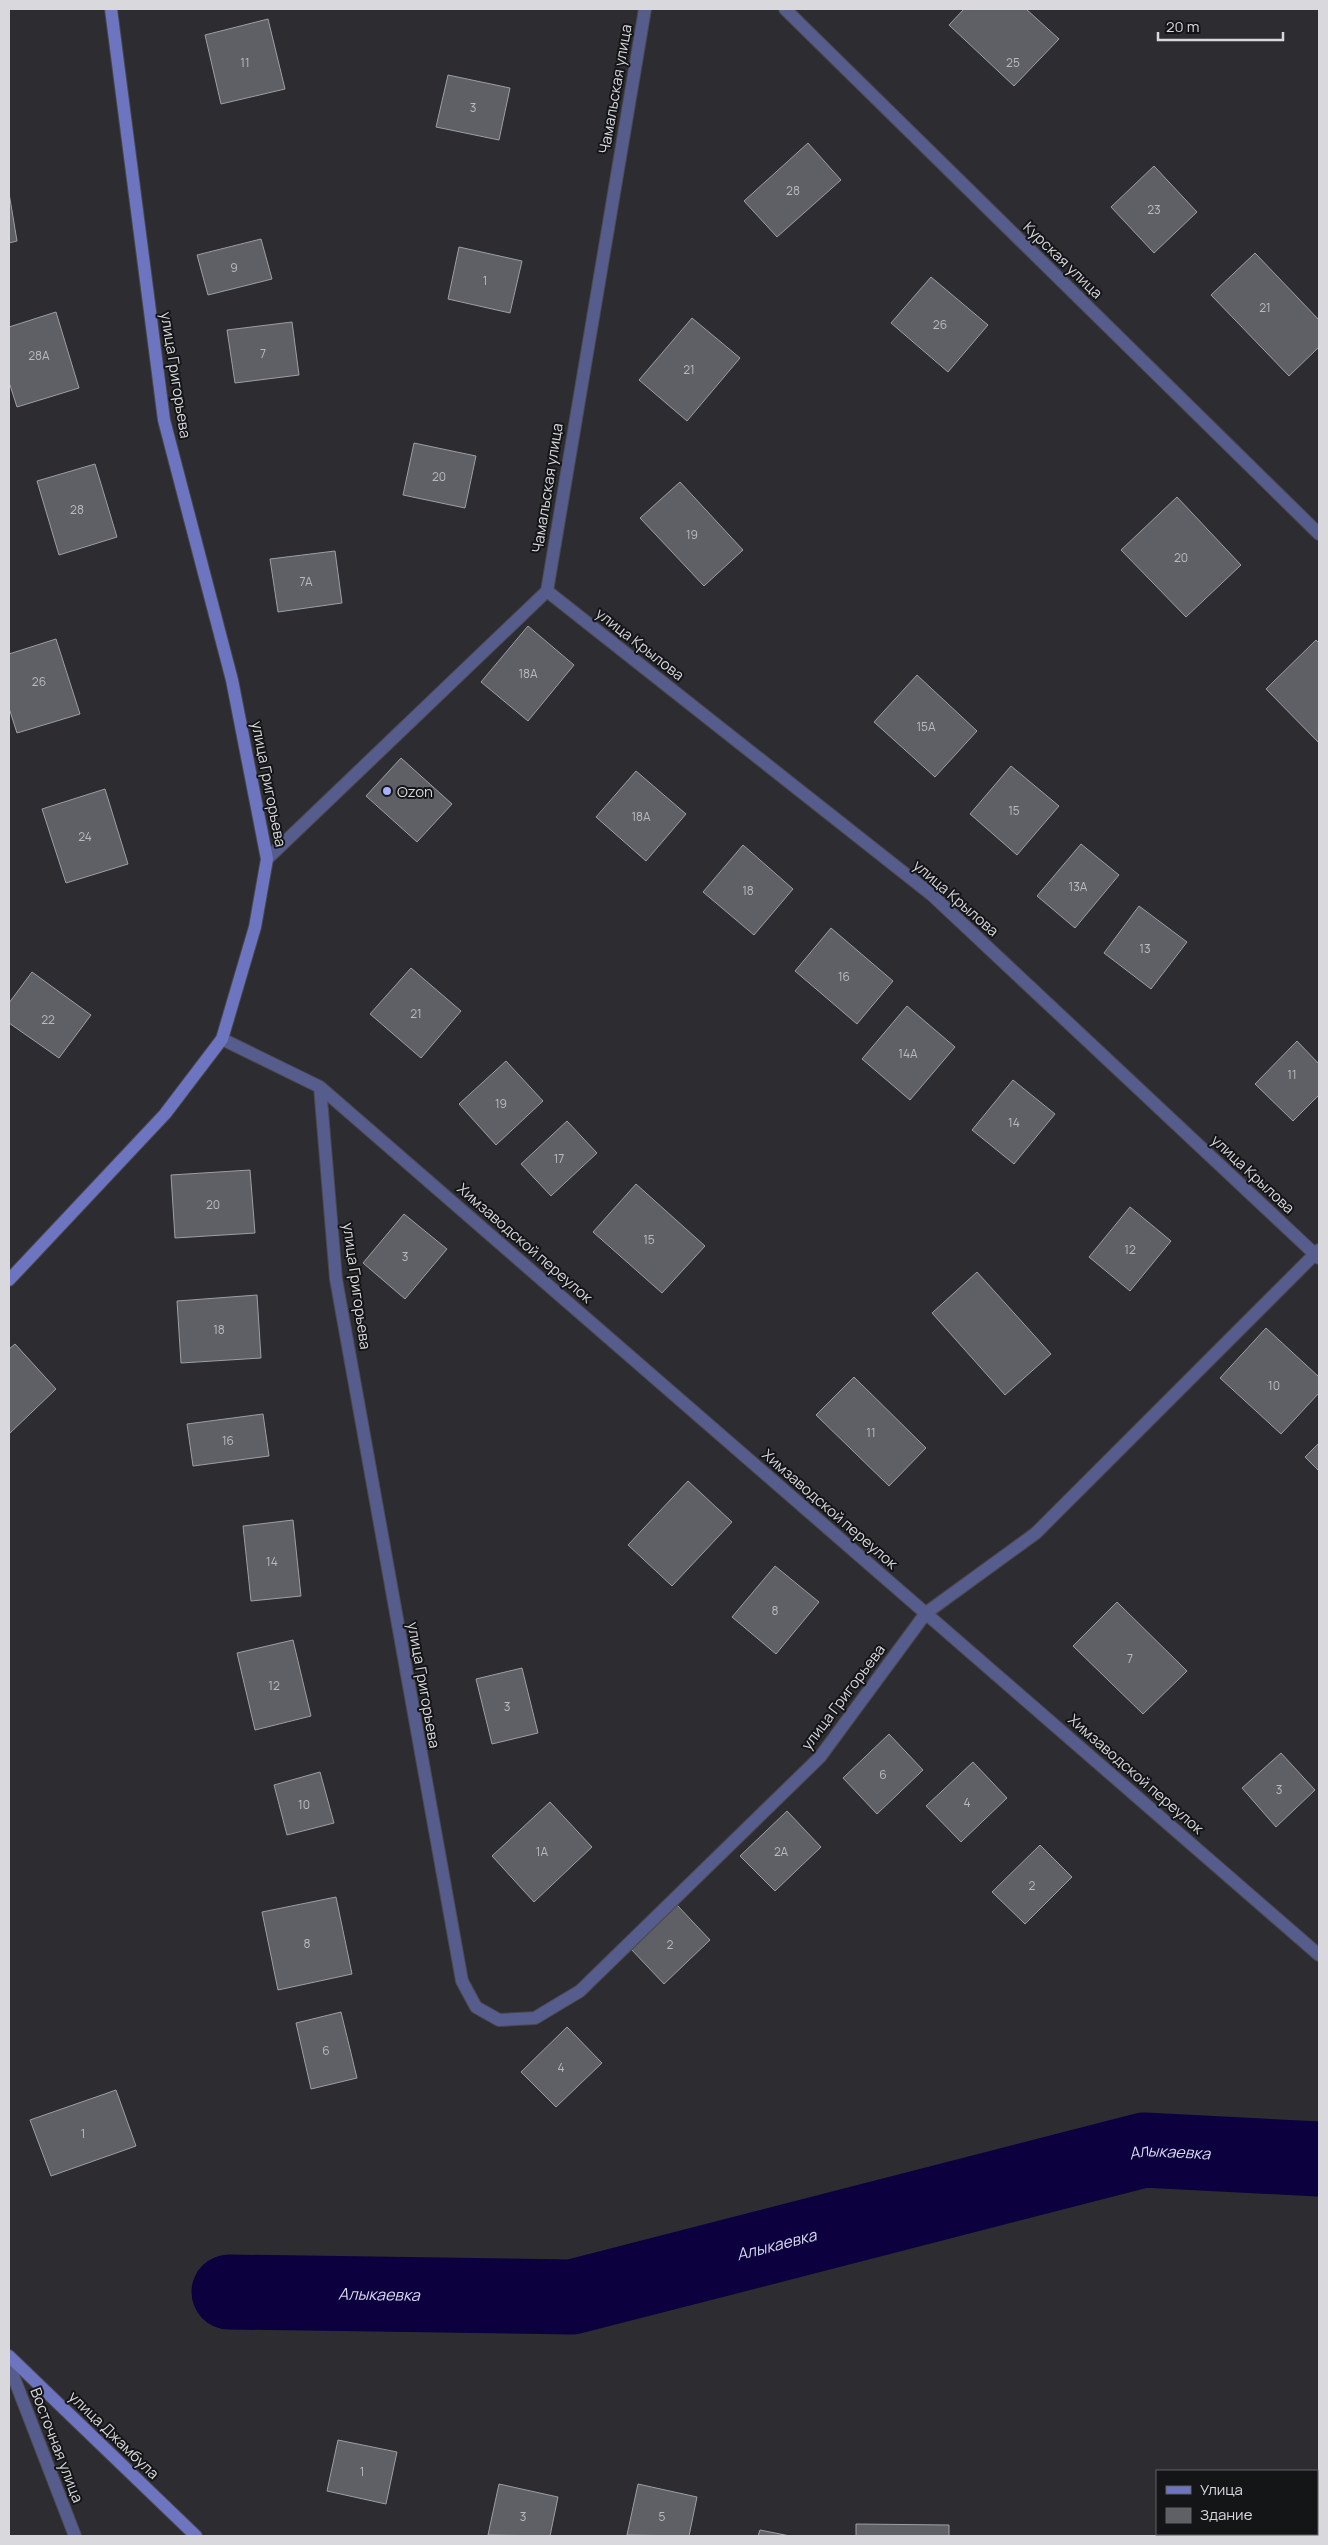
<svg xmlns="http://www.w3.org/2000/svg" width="1328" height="2545" font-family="Manrope,sans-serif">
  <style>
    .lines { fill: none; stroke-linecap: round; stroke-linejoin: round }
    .river { stroke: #0c003e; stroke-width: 75 }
    .building { fill: #5f6065; stroke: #9e9fa5 }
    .minor-casing { stroke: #48484d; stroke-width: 14 }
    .secondary-casing { stroke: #48484d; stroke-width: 14 }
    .minor { stroke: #565c8b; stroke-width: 12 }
    .secondary { stroke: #6d75c0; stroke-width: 12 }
    .poi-dot { fill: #a7b1fc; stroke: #141517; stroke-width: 2 }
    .labels { text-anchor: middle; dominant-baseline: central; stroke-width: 4; stroke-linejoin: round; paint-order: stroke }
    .number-label { font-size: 12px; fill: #babbbf }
    .street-label { font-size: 15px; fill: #d9d9dd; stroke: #141517 }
    .poi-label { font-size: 15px; fill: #d9d9dd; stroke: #141517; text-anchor: start }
    .water-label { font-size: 16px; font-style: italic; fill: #d6d9ed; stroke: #141517 }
  </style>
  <rect width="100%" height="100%" fill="#2c2c31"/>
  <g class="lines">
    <!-- river -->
    <path class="river" id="s1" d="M229,2292L572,2297L1144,2150L1319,2159"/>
  </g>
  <!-- building -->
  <path class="building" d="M964,9H1026L1059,39L1014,86L949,25Z
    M268,19L285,89L221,104L205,35Z
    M448,75L510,88L499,140L436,127Z
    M808,143L841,180L777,237L744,201Z
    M1154,166L1197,212L1154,253L1111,207Z
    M9,193L17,241L9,243Z
    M261,239L272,279L208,295L197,255Z
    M459,247L522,261L510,313L448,299Z
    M1255,253L1319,320V347L1289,376L1211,295Z
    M931,277L988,325L948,372L891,323Z
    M56,312L79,388L17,407L9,382V327Z
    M692,318L740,358L687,421L639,380Z
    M292,322L299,375L235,383L227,330Z
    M414,443L476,456L465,508L403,495Z
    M95,464L117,537L59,555L37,481Z
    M680,482L743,550L704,586L640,518Z
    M1177,497L1241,565L1186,617L1121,550Z
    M335,551L342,603L278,612L270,559Z
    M528,626L574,665L528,721L481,682Z
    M56,639L80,714L17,733L9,708V654Z
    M1316,640L1319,643V743L1266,689Z
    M917,675L977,731L935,777L874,722Z
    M401,758L452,804L417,842L366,796Z
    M1011,766L1059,806L1017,855L970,814Z
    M636,771L686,814L646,861L596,817Z
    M105,789L128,864L66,883L42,809Z
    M1081,844L1119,875L1075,928L1037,896Z
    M743,845L793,889L754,935L703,892Z
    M1139,906L1187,942L1151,989L1104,953Z
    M831,928L893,981L857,1024L795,971Z
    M411,968L461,1011L421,1058L370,1014Z
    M32,972L91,1015L59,1058L9,1023V1003Z
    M907,1006L955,1047L910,1100L862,1059Z
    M1297,1041L1319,1064V1095L1293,1121L1255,1084Z
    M506,1061L543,1101L496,1145L459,1104Z
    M1013,1080L1055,1114L1014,1164L972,1130Z
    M567,1121L597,1153L551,1196L521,1164Z
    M250,1170L255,1233L175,1238L171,1175Z
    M636,1184L705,1246L662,1293L593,1232Z
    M1130,1207L1171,1241L1130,1291L1089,1257Z
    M404,1214L447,1249L405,1299L363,1263Z
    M977,1272L1051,1354L1005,1395L932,1313Z
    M257,1295L261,1358L181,1363L177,1301Z
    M1266,1328L1319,1377V1393L1281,1434L1220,1378Z
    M15,1344L56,1389L9,1434V1349Z
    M854,1377L926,1448L889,1486L816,1415Z
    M263,1414L269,1456L193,1466L187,1424Z
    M1319,1443V1471L1305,1457Z
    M688,1481L732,1522L672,1586L628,1545Z
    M293,1520L301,1596L251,1601L243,1526Z
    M775,1566L819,1602L776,1654L732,1617Z
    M1117,1602L1187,1671L1143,1714L1073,1646Z
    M293,1640L311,1716L255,1730L237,1653Z
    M522,1668L538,1733L492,1744L476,1679Z
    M889,1734L923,1770L877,1814L843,1778Z
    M1281,1753L1315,1790L1276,1827L1242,1788Z
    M973,1762L1007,1798L961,1842L926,1806Z
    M320,1772L334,1823L287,1835L274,1785Z
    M550,1802L592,1847L534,1902L492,1856Z
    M787,1811L821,1847L775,1891L740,1856Z
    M1040,1845L1072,1877L1025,1924L992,1892Z
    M336,1897L352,1974L278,1990L262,1912Z
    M676,1904L710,1940L664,1984L630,1948Z
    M341,2012L357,2078L311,2089L296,2023Z
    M567,2027L602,2063L556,2107L521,2072Z
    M116,2090L136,2146L51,2176L30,2120Z
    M338,2440L397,2452L386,2504L327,2491Z
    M499,2484L558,2497L550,2536L488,2535Z
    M638,2484L697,2497L689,2536L627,2535Z
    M856,2524L949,2525V2536H856Z
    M760,2530L790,2536H758Z"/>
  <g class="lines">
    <!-- minor casing -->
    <g class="minor-casing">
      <path id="minor" d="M785,9L1319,534
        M547,591L932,895L1319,1258
        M267,859L547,591L645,9
        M222,1039L320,1087L336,1279L462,1981L476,2007L499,2020L535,2018L580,1991L820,1757L926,1613L1036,1533L1319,1250
        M320,1087L1319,1955
        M9,2365L75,2536"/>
    </g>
    <!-- secondary casing -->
    <g class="secondary-casing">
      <path id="secondary" d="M9,1280L165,1114L222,1039L255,927L267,859L232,680L164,420L111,9
        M9,2356L196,2536"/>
    </g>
    <!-- minor -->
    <use href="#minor" class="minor"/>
    <!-- secondary -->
    <use href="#secondary" class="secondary"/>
  </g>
  <!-- markers -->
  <circle class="poi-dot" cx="387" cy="791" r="5"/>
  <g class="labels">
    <!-- number labels -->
    <g class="number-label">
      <text x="245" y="62">11</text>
      <text x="1013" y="62">25</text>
      <text x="473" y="107">3</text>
      <text x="793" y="190">28</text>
      <text x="1154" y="209">23</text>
      <text x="234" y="267">9</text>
      <text x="485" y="280">1</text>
      <text x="1265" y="307">21</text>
      <text x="940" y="324">26</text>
      <text x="263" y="353">7</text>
      <text x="39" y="355">28А</text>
      <text x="689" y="369">21</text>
      <text x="439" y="476">20</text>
      <text x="77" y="509">28</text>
      <text x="692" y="534">19</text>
      <text x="1181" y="557">20</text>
      <text x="306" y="581">7А</text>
      <text x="528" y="673">18А</text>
      <text x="39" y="681">26</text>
      <text x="926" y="726">15А</text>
      <text x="1014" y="810">15</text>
      <text x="641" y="816">18А</text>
      <text x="85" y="836">24</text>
      <text x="1078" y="886">13А</text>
      <text x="748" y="890">18</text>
      <text x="1145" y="948">13</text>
      <text x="844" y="976">16</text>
      <text x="416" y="1013">21</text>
      <text x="48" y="1019">22</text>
      <text x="908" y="1053">14А</text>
      <text x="1292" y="1074">11</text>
      <text x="501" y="1103">19</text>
      <text x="1014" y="1122">14</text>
      <text x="559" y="1158">17</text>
      <text x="213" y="1204">20</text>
      <text x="649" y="1239">15</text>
      <text x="1130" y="1249">12</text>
      <text x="405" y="1256">3</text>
      <text x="219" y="1329">18</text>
      <text x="1274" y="1385">10</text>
      <text x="871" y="1432">11</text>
      <text x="228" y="1440">16</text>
      <text x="272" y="1561">14</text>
      <text x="775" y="1610">8</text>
      <text x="1130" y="1658">7</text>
      <text x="274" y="1685">12</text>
      <text x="507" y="1706">3</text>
      <text x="883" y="1774">6</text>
      <text x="1279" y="1789">3</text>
      <text x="967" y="1802">4</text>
      <text x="304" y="1804">10</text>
      <text x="542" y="1851">1А</text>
      <text x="781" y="1851">2А</text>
      <text x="1032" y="1885">2</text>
      <text x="307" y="1943">8</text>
      <text x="670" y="1944">2</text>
      <text x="326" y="2050">6</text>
      <text x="561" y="2067">4</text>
      <text x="83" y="2133">1</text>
      <text x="362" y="2471">1</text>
      <text x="523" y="2516">3</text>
      <text x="662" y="2516">5</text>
    </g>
    <!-- street labels -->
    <g class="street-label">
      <text transform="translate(615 89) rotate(-80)">Чамальская улица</text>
      <text transform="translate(1063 260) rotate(44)">Курская улица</text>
      <text transform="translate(176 375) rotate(81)">улица Григорьева</text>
      <text transform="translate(547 488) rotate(-81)">Чамальская улица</text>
      <text transform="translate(640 644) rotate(38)">улица Крылова</text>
      <text transform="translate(269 784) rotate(79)">улица Григорьева</text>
      <text transform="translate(956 898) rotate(41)">улица Крылова</text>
      <text transform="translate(1253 1174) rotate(43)">улица Крылова</text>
      <text transform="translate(525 1243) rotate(41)">Химзаводской переулок</text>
      <text transform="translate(357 1286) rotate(82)">улица Григорьева</text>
      <text transform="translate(830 1509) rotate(41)">Химзаводской переулок</text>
      <text transform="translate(424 1685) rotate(80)">улица Григорьева</text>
      <text transform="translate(843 1697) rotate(-53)">улица Григорьева</text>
      <text transform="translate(1136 1774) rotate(41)">Химзаводской переулок</text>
      <text transform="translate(114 2435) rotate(44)">улица Джамбула</text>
      <text transform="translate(57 2445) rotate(69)">Восточная улица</text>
    </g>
    <!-- poi labels -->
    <g class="poi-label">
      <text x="397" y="791">Ozon</text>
    </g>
    <!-- water labels -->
    <g class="water-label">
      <text stroke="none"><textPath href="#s1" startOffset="959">Алыкаевка</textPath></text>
      <text stroke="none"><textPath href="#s1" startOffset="554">Алыкаевка</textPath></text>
      <text stroke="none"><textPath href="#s1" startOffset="150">Алыкаевка</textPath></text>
    </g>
  </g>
  <!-- border -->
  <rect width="1328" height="2545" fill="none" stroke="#d9d9dd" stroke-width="20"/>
  <!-- legend -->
  <rect x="1156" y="2470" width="162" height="65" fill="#141517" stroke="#636366"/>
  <rect x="1166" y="2486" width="25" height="8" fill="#6d75c0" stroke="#636366"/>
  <text x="1200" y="2495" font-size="15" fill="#d9d9dd">Улица</text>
  <rect x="1166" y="2508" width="25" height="15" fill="#5f6065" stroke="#636366"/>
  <text x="1200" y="2520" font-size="15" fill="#d9d9dd">Здание</text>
  <!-- scale -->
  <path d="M1158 32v8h125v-8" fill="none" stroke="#d9d9dd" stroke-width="2.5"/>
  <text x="1166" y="32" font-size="15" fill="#d9d9dd" stroke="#141517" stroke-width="4" paint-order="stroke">20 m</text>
</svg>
